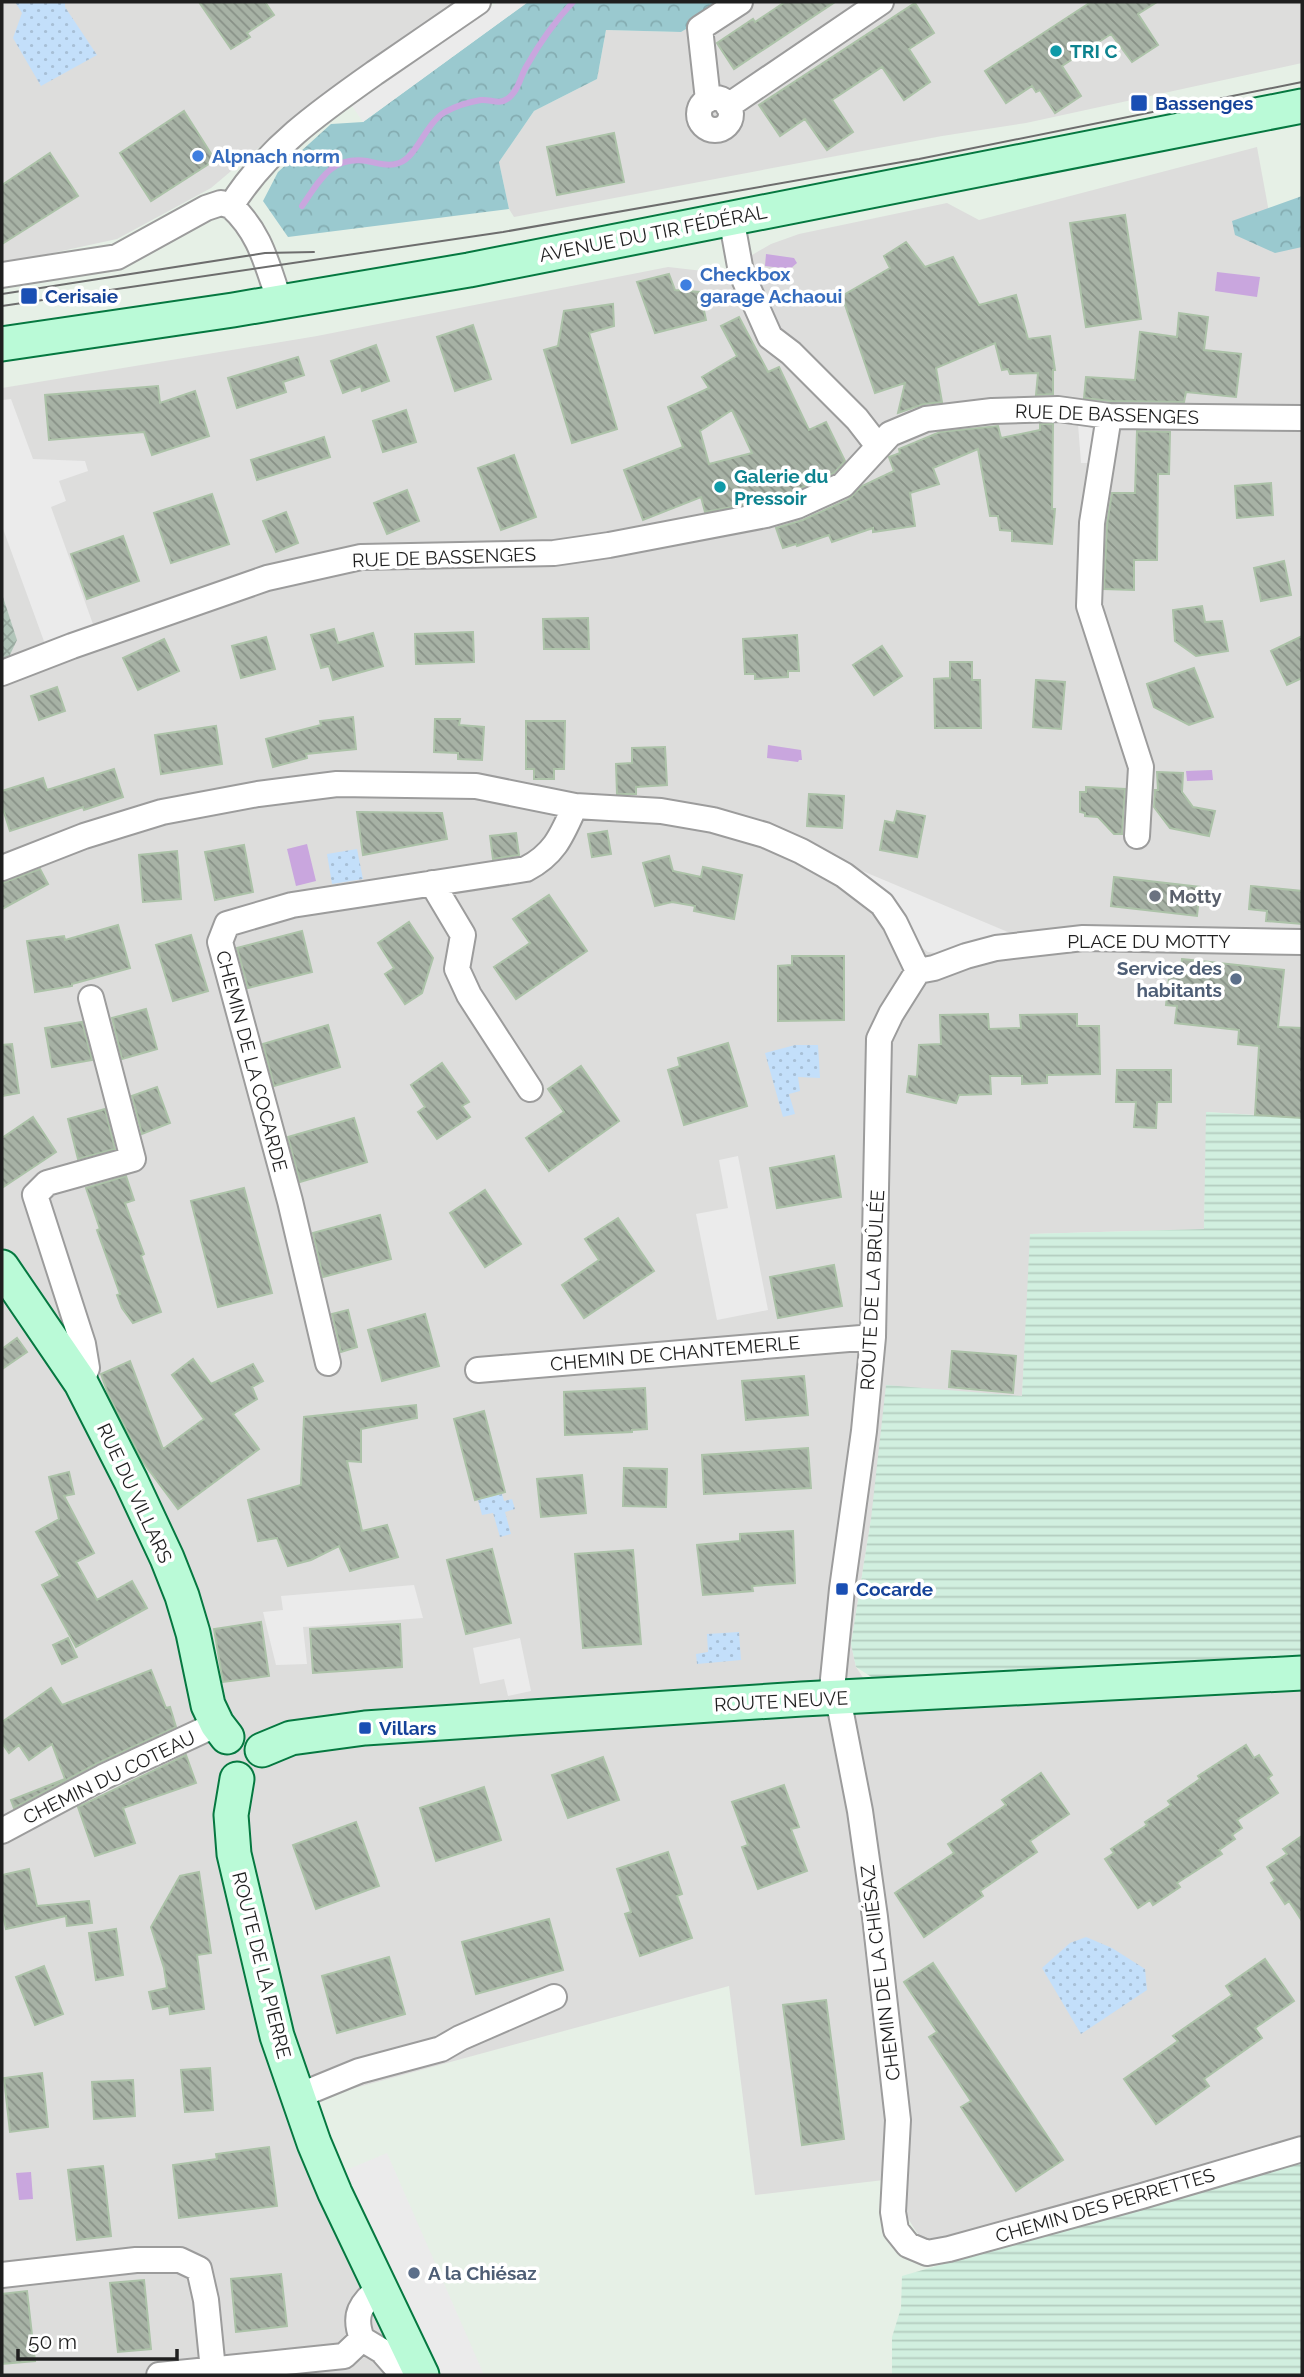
<svg xmlns="http://www.w3.org/2000/svg" width="1304" height="2377" font-family="Raleway,sans-serif">
  <style>
    .residential { fill: #dddddc }
    .construction { fill: url(#construction-cross-hatch) }
    .farmland { fill: url(#farmland-rules) }
    .forest { fill: url(#forest-crowns) }
    .park { fill: url(#park-dots) }
    .parking { fill: #ebebeb }
    .water { fill: #c9a6de }
    .lines { fill: none; stroke-linecap: round; stroke-linejoin: round }
    .stream { stroke: #c9a6de; stroke-width: 6 }
    .building { fill: url(#building-back-hatch); stroke: #acc2a8; stroke-width: 2; fill-rule: evenodd }
    .street-casing { stroke: #9c9c9c; stroke-width: 28 }
    .secondary-casing { stroke: #057840; stroke-width: 37 }
    .street { stroke: #fff; stroke-width: 24 }
    .secondary { stroke: #bafad7; stroke-width: 33 }
    .tram { stroke: #6d6d6d; stroke-width: 2 }
    .culture-dot { fill: #0f9aa8; stroke: #fff; stroke-width: 2.5 }
    .transit-dot { fill: #1a4fb4; stroke: #fff; stroke-width: 2.5 }
    .shop-dot { fill: #3f7fe0; stroke: #fff; stroke-width: 2.5 }
    .worship-dot { fill: #6b7280; stroke: #fff; stroke-width: 2.5 }
    .service-dot { fill: #5c6f8a; stroke: #fff; stroke-width: 2.5 }
    .labels { text-anchor: middle; dominant-baseline: central; stroke-width: 7; stroke-linejoin: round; paint-order: stroke }
    .culture-label { font-size: 19px; font-weight: bold; fill: #0d838f; stroke: #fff; text-anchor: start }
    .transit-label { font-size: 19px; font-weight: bold; fill: #164399; stroke: #fff; text-anchor: start }
    .shop-label { font-size: 19px; font-weight: bold; fill: #366cbe; stroke: #fff; text-anchor: start }
    .street-label { font-size: 19px; fill: #1f1f1f; stroke: #fff }
    .worship-label { font-size: 19px; font-weight: bold; fill: #5b616d; stroke: #fff; text-anchor: start }
    .service-label { font-size: 19px; font-weight: bold; fill: #4e5e75; stroke: #fff; text-anchor: end }
  </style>
  <defs>
    <pattern id="construction-cross-hatch" width="8" height="8" patternUnits="userSpaceOnUse" patternTransform="scale(1.75)"><rect width="8" height="8" fill="#b1c5b9"/><path d="M0 0l8 8M0 8l8-8" fill="none" stroke="#98a99f"/></pattern>
    <pattern id="farmland-rules" width="6" height="5" patternUnits="userSpaceOnUse" patternTransform="scale(1.75)"><rect width="6" height="5" fill="#d1efdf"/><path d="M0 2.5h6" fill="none" stroke="#b3ccbf"/></pattern>
    <pattern id="forest-crowns" width="20" height="18" patternUnits="userSpaceOnUse" patternTransform="scale(1.75)"><rect width="20" height="18" fill="#9ac9cf"/><path d="M2 6a3 3 0 1 1 6 0M12 15a3 3 0 1 1 6 0" fill="none" stroke="#84acb1"/></pattern>
    <pattern id="park-dots" width="8" height="8" patternUnits="userSpaceOnUse" patternTransform="scale(1.75)"><rect width="8" height="8" fill="#c3dffa"/><path d="M2 2h.1M6 6h.1" fill="none" stroke="#a7bfd6" stroke-width="1.8" stroke-linecap="round"/></pattern>
    <pattern id="building-back-hatch" width="6" height="6" patternUnits="userSpaceOnUse" patternTransform="scale(1.75)"><rect width="6" height="6" fill="#a7b2a5"/><path d="M-1 5l2 2M0 0l6 6M5-1l2 2" fill="none" stroke="#879086"/></pattern>
  </defs>
  <rect width="100%" height="100%" fill="#e6f0e6"/>
  <!-- residential -->
  <path class="residential" d="M2,2H461L262,145L211,188L117,239L2,264Z
    M732,2H1302V63L1026,123L942,136L514,217L509,209L499,162L534,111L597,79L606,30L681,32Z
    M1257,147L1273,234L1302,230V1118L1207,1112L1204,1229L1031,1234L1022,1396L871,1519L851,1644L856,1667L883,1708L1302,1687V2137L946,2246L919,2236L884,2180L755,2195L729,1986L285,2107L387,2338L393,2375H2V388L317,336L668,267L721,273L771,244L799,234L947,203L979,220Z"/>
  <!-- construction -->
  <path class="construction" d="M2,594L17,640L7,661L2,662Z"/>
  <!-- farmland -->
  <path class="farmland" d="M1302,1111V1659L887,1681L873,1678L856,1667L851,1644L871,1519L886,1385L1022,1396L1030,1234L1204,1229L1206,1112L1301,1118Z
    M1302,2160V2375H892V2337L901,2308L902,2276Z"/>
  <!-- forest -->
  <path class="forest" d="M528,2H732L681,32L606,30L597,79L534,111L499,162L509,209L288,237L263,201L278,172L331,124L363,122Z
    M1302,196V247L1275,253L1235,235L1232,221Z"/>
  <!-- park -->
  <path class="park" d="M15,2H65V7L97,55L41,86L13,38L22,13Z
    M357,849L363,879L332,884L327,854Z
    M795,1045H818L820,1078L798,1077L800,1091L789,1094L795,1114L783,1117L765,1053Z
    M502,1494L504,1501L512,1499L515,1509L505,1512L511,1534L500,1537L493,1513L482,1515L478,1500Z
    M739,1632L741,1660L697,1664L696,1654L708,1652L707,1634Z
    M1086,1937L1112,1948L1145,1969L1147,1990L1081,2034L1042,1968L1070,1943Z"/>
  <!-- parking -->
  <path class="parking" d="M498,2H528L363,122L352,106Z
    M11,399L33,459L85,461L88,471L59,481L66,501L51,507L94,627L45,644L2,526V400Z
    M1078,424L1096,425L1094,463H1081Z
    M841,862L1020,937L943,954L928,952L919,946Z
    M738,1156L768,1310L717,1320L696,1214L728,1208L719,1160Z
    M414,1585L423,1618L303,1627L307,1664L276,1665L263,1612L283,1610L281,1596Z
    M520,1638L531,1691L508,1696L504,1679L480,1684L473,1648Z
    M387,2153L484,2375H434L344,2171Z"/>
  <!-- water -->
  <path class="water" d="M766,254L794,258L797,263L790,269L765,266Z
    M1217,272L1260,277L1257,297L1215,291Z
    M768,745L801,750L802,760H799L798,762L767,758Z
    M1212,770L1213,780L1187,781L1186,771Z
    M307,844L316,881L296,886L287,849Z
    M31,2172L33,2199L19,2200L16,2173Z"/>
  <g class="lines">
    <!-- stream -->
    <path class="stream" d="M302,206C320,180 331,156 367,161C377,163 389,167 399,163C417,157 425,124 445,112C456,106 469,102 481,100C490,99 499,105 507,99C518,92 520,78 526,67C539,44 555,21 573,2"/>
  </g>
  <!-- building -->
  <path class="building" d="M199,2H265L274,15L247,33L250,37L231,49Z
    M785,2H835L734,69L717,43L753,19L755,22Z
    M1091,2H1157L1138,14L1158,45L1132,62L1111,34L1062,66L1081,96L1055,113L1040,90L1036,92L1032,86L1006,103L985,71Z
    M915,3L934,33L909,49L930,82L904,100L882,67L832,100L853,132L827,150L805,119L780,136L759,105Z
    M184,111L215,160L151,201L120,153Z
    M614,133L624,182L557,195L547,147Z
    M50,153L78,196L2,244V185Z
    M1125,215L1141,319L1086,327L1070,223Z
    M906,242L925,267L953,257L979,305L1016,295L1028,339L1050,336L1055,370H1053V394L1036,395L1038,373L1010,374L1008,369L1002,370L995,343L936,368L942,402L924,404L898,413L905,383L875,393L842,296L890,268L884,256Z
    M669,274L675,290L700,292L706,320L655,333L637,282Z
    M613,304L614,326L589,333L617,429L572,443L544,350L558,346L564,311Z
    M1179,313L1208,317L1204,350L1241,354L1236,397L1186,392L1184,402L1110,401L1084,398L1086,377L1135,380L1140,332L1177,337Z
    M739,317L768,372L779,367L809,430L826,422L845,461L834,473L792,492L763,501L705,512L701,497L643,520L624,470L683,447L668,407L709,388L702,377L737,356L721,326ZM732,410L752,453L709,464L700,431Z
    M473,325L491,379L455,391L437,337Z
    M376,345L389,381L362,391L361,386L343,393L331,361Z
    M298,357L304,375L283,382L286,392L237,408L228,378Z
    M158,386L160,403L195,391L209,436L152,455L144,432L49,440L45,395Z
    M406,410L416,442L383,452L373,421Z
    M1040,424H1053L1052,509H1055L1052,544L1012,541V531L1000,530L998,516H990L978,449L933,468L939,484L910,493L915,526L873,532V528L832,542L829,535L797,546L796,544L783,548L776,528L803,520L849,499L862,486L894,471L889,457L900,453L899,449L940,432L998,426L1001,438L1040,430Z
    M1137,431L1170,432L1169,474H1158L1157,560H1134V590L1104,589L1107,524L1112,493H1135Z
    M324,437L330,457L257,480L251,460Z
    M514,455L536,517L501,530L478,468Z
    M1271,483L1273,515L1237,518L1235,486Z
    M407,490L419,521L387,534L374,503Z
    M212,494L229,544L171,563L154,513Z
    M286,512L298,543L276,552L263,521Z
    M123,536L139,581L87,599L71,554Z
    M1284,561L1291,595L1261,601L1254,568Z
    M1202,606L1205,622L1222,621L1228,651L1196,656L1175,641L1173,610Z
    M588,618L589,649H544L543,619Z
    M334,629L338,643L373,633L383,666L333,680L329,666L321,668L311,635Z
    M473,632L474,662L416,664L415,634Z
    M797,635L799,671H788V677L755,679V674H745L743,639Z
    M1302,636V678L1287,685L1271,651Z
    M266,637L275,669L241,678L232,646Z
    M164,639L179,671L138,690L123,658Z
    M882,646L902,676L874,695L853,665Z
    M950,662H972V680H980L981,728H935L934,679L950,678Z
    M1194,668L1213,717L1189,725L1154,707L1147,684Z
    M1036,680L1065,682L1061,729L1033,727Z
    M57,687L65,711L39,720L31,696Z
    M353,717L356,749L306,754L307,758L273,767L266,739L321,725L320,721Z
    M435,719H460L459,725L484,727L482,760L458,759V753L434,752Z
    M526,721H565L564,769H554V779H534V769H526Z
    M216,726L222,764L161,774L155,735Z
    M665,747L667,785L636,787V794H617L616,764L632,763V748Z
    M114,769L123,797L84,810L83,807L10,831L2,806V791L43,778L47,790Z
    M1157,772L1183,773L1182,792L1193,807L1215,811L1209,836L1170,828L1154,807L1155,790H1158Z
    M1086,787L1125,789L1122,834H1114L1098,817L1085,816V813L1080,812V792H1086Z
    M809,794L844,796L842,828L807,826Z
    M897,811L925,816L917,857L880,850L885,821L894,823Z
    M357,812L442,813L447,839L363,855Z
    M607,831L611,854L592,857L588,834Z
    M516,833L519,855L493,859L490,836Z
    M244,845L253,892L215,900L205,852Z
    M177,851L181,899L143,902L139,855Z
    M669,856L673,871L701,877L703,867L742,875L734,919L694,911L695,906L672,902L655,906L643,863Z
    M40,869L48,884L2,909V883Z
    M1114,877L1200,887L1197,916L1111,906Z
    M1251,886L1302,891V924L1266,921L1267,911L1249,909Z
    M549,895L587,951L516,999L494,967L530,943L513,919Z
    M409,922L433,958L422,993L405,1004L385,974L394,968L378,943Z
    M118,925L130,968L72,984V986L35,992L27,941L64,936L65,940Z
    M302,931L312,972L248,988L237,948Z
    M191,935L208,991L173,1001L156,945Z
    M792,956H844V1020L778,1021V966L792,965Z
    M1182,959L1284,970L1278,1027L1302,1028V1118L1255,1115L1259,1046L1238,1044L1239,1030L1175,1023L1177,1006L1166,1005L1170,969L1181,970Z
    M146,1009L157,1049L122,1059L112,1018Z
    M988,1014L989,1029L1021,1028L1020,1015L1077,1014V1026H1099L1100,1074L1047,1075V1083L1022,1084V1076H990L991,1094L959,1095L956,1103L907,1092L909,1076L917,1077L919,1045L941,1044L940,1015Z
    M82,1022L92,1060L52,1067L45,1028Z
    M328,1025L340,1067L274,1086L263,1044Z
    M728,1043L747,1106L684,1125L668,1070L680,1066L678,1058Z
    M12,1044L19,1093L2,1096V1045Z
    M442,1063L469,1102L462,1106L470,1117L437,1139L418,1112L425,1107L411,1085Z
    M581,1066L619,1121L549,1171L526,1138L564,1112L548,1089Z
    M1117,1070H1171V1102H1157L1156,1128L1134,1127L1136,1102H1116Z
    M157,1087L170,1123L142,1134L132,1096Z
    M105,1109L115,1149L78,1159L68,1119Z
    M33,1117L56,1152L2,1188V1138Z
    M354,1118L367,1162L300,1182L288,1137Z
    M834,1156L841,1197L777,1208L770,1168Z
    M126,1176L134,1200L125,1203L144,1254L141,1256L161,1312L133,1323L122,1308L117,1295L120,1294L97,1230L100,1229L86,1188Z
    M244,1188L272,1293L218,1307L191,1201Z
    M485,1190L521,1244L485,1267L450,1213Z
    M380,1215L391,1259L323,1277L313,1233Z
    M618,1218L654,1271L584,1318L562,1285L599,1260L585,1239Z
    M834,1265L842,1306L778,1318L770,1277Z
    M348,1310L357,1347L341,1352L332,1314Z
    M425,1314L439,1366L382,1381L368,1330Z
    M17,1338L27,1352L2,1369V1349Z
    M952,1351L1016,1356L1013,1393L949,1387Z
    M193,1359L211,1384L253,1364L263,1381L252,1387L257,1399L233,1414L259,1449L178,1509L143,1462L109,1396L101,1374L130,1361L163,1449L204,1419L172,1375Z
    M804,1376L808,1415L746,1420L742,1381Z
    M645,1388L647,1429L632,1430V1432L565,1435L564,1392Z
    M416,1405L417,1418L361,1429V1462L347,1461L362,1531L387,1525L398,1557L350,1571L339,1546L311,1560L288,1566L277,1538L258,1541L248,1500L301,1485L304,1417Z
    M484,1411L505,1492L475,1500L454,1419Z
    M808,1448L811,1488L704,1494L702,1455Z
    M624,1468L667,1469L666,1507L623,1506Z
    M69,1472L74,1494L64,1496L94,1553L76,1562L97,1600L132,1581L147,1608L76,1647L42,1585L60,1576L36,1532L59,1519L49,1477Z
    M582,1475L586,1513L541,1517L537,1479Z
    M793,1531L795,1583L752,1586L753,1591L703,1595L697,1545L740,1541V1534Z
    M492,1549L511,1623L466,1634L447,1560Z
    M633,1550L641,1644L583,1648L575,1554Z
    M261,1622L269,1676L223,1682L214,1629Z
    M400,1624L402,1667L313,1673L310,1629Z
    M68,1638L77,1657L62,1664L53,1645Z
    M151,1670L166,1708L170,1707L176,1727L96,1764L14,1808L11,1800L65,1779L52,1744L29,1760L19,1745L9,1753L2,1743V1722L51,1688L62,1705Z
    M1246,1745L1254,1758L1259,1755L1272,1775L1268,1778L1278,1793L1237,1820L1242,1828L1232,1835L1235,1839L1219,1850L1222,1854L1177,1883L1180,1887L1153,1905L1150,1900L1138,1908L1105,1859L1114,1853L1111,1849L1147,1825L1145,1822L1171,1805L1168,1801L1200,1779L1198,1776Z
    M186,1755L196,1783L123,1808L135,1843L95,1856L78,1807Z
    M603,1757L619,1800L568,1818L552,1775Z
    M1041,1773L1069,1814L1030,1841L1037,1852L980,1891L983,1896L924,1937L895,1893L954,1853L948,1844L1006,1805L1002,1800Z
    M784,1785L799,1827L791,1829L807,1871L758,1889L742,1847L748,1845L732,1802Z
    M484,1787L501,1840L436,1861L420,1808Z
    M356,1822L379,1886L316,1909L293,1845Z
    M1302,1836V1921L1289,1901L1285,1904L1271,1883L1275,1880L1267,1867L1287,1854L1283,1849Z
    M668,1852L682,1894L677,1896L692,1938L640,1956L625,1914L631,1912L617,1869Z
    M29,1869L37,1906L89,1901L92,1923L67,1926L66,1916L6,1929L2,1911V1875Z
    M199,1872L211,1953L197,1955L204,2009L170,2014L169,2006L153,2009L149,1992L167,1988L164,1968L151,1927L180,1876Z
    M549,1919L563,1970L476,1994L462,1942Z
    M116,1929L123,1975L96,1980L89,1933Z
    M389,1957L405,2014L337,2033L322,1976Z
    M1265,1959L1294,2001L1255,2028L1262,2038L1204,2079L1209,2086L1156,2124L1124,2079L1178,2041L1173,2036L1232,1995L1226,1986Z
    M933,1963L1063,2160L1016,2191L961,2107L971,2101L929,2037L937,2032L904,1982Z
    M44,1966L63,2014L35,2025L16,1977Z
    M826,2000L844,2139L802,2145L783,2005Z
    M210,2068L213,2110L185,2112L181,2070Z
    M42,2073L48,2127L10,2132L4,2078Z
    M133,2080L135,2116L94,2119L92,2082Z
    M269,2147L277,2206L179,2218L173,2165L217,2159L216,2154Z
    M103,2166L111,2236L77,2240L68,2170Z
    M281,2274L287,2326L236,2332L231,2279Z
    M144,2280L151,2349L118,2352L110,2283Z
    M27,2291L35,2361L2,2364V2294Z"/>
  <g class="lines">
    <!-- street casing -->
    <g class="street-casing">
      <path id="street" d="M699 114a16 16 0 1 1 32 0a16 16 0 1 1-32 0Z
        M708,100L700,28L740,2
        M728,106L881,2
        M231,206C261,233 267,266 280,302
        M731,217L741,272L770,337L791,353L857,419L878,446
        M2,275L117,257L206,208L221,203L231,206C266,149 322,110 376,72C410,49 444,25 478,2
        M1109,416L1092,523L1089,606L1141,767L1137,836
        M2,673L72,646L267,578L361,557L554,553L609,545L766,515L797,506L843,485L890,434L926,419L992,411L1058,409L1109,416L1302,418
        M2,868L84,836L162,812L258,794L337,784L476,786L575,806L661,811L713,820L765,835L801,851L844,875L882,904L895,923L918,971
        M432,883L463,935L457,969L469,995L530,1089
        M1302,942L1083,938L996,948L966,956L934,968L918,971L891,1014L879,1039L873,1337L864,1431L842,1589L832,1689L841,1713L860,1811L875,1917L898,2120L893,2212L896,2230L908,2245L927,2253L949,2249L1142,2196L1302,2149
        M328,1363L290,1201L220,942L227,924L292,905L526,869C555,854 562,835 575,806
        M478,1370L873,1337
        M81,1383L87,1368L83,1344L35,1195L47,1183L133,1159L91,998
        M2,1831L103,1777L217,1724
        M298,2096L359,2071L441,2049L460,2038L554,1997
        M2,2275L136,2260H180L199,2269L206,2300L213,2370
        M362,2339L382,2351L403,2375
        M159,2375L344,2356L362,2339C352,2312 362,2304 381,2286"/>
    </g>
    <!-- secondary casing -->
    <g class="secondary-casing">
      <path id="secondary" d="M2,344L233,310L469,270L1302,106
        M2,1267L81,1383L131,1481L167,1558L182,1596L193,1633L208,1705L217,1724L227,1737
        M262,1750L291,1738L365,1728L802,1699L1302,1673
        M237,1779L231,1815L234,1854L277,2036L314,2143L335,2193L422,2375"/>
    </g>
    <!-- street -->
    <use href="#street" class="street"/>
    <!-- secondary -->
    <use href="#secondary" class="secondary"/>
    <!-- tram -->
    <path class="tram" d="M2,294L265,253L314,252
      M2,306L503,232L919,159L1302,82"/>
  </g>
  <!-- markers -->
  <g class="culture-dot">
    <circle cx="1056" cy="51" r="7"/>
    <circle cx="720" cy="487" r="7"/>
  </g>
  <g class="transit-dot">
    <rect x="1130" y="94" width="18" height="18" rx="3.5"/>
    <rect x="20" y="287" width="18" height="18" rx="3.5"/>
    <rect x="835" y="1582" width="14" height="14" rx="3.5"/>
    <rect x="358" y="1721" width="14" height="14" rx="3.5"/>
  </g>
  <g class="shop-dot">
    <circle cx="198" cy="156" r="7"/>
    <circle cx="686" cy="285" r="7"/>
  </g>
  <circle class="worship-dot" cx="1155" cy="896" r="7"/>
  <g class="service-dot">
    <circle cx="1236" cy="979" r="7"/>
    <circle cx="414" cy="2273" r="7"/>
  </g>
  <g class="labels">
    <!-- culture labels -->
    <g class="culture-label">
      <text x="1070" y="51">TRI C</text>
      <text x="734" y="476">Galerie du<tspan x="734" dy="22">Pressoir</tspan></text>
    </g>
    <!-- transit labels -->
    <g class="transit-label">
      <text x="1155" y="103">Bassenges</text>
      <text x="45" y="296">Cerisaie</text>
      <text x="856" y="1589">Cocarde</text>
      <text x="379" y="1728">Villars</text>
    </g>
    <!-- shop labels -->
    <g class="shop-label">
      <text x="212" y="156">Alpnach norm</text>
      <text x="700" y="274">Checkbox<tspan x="700" dy="22">garage Achaoui</tspan></text>
    </g>
    <!-- street labels -->
    <g class="street-label">
      <text transform="translate(653 233) rotate(-11)">AVENUE DU TIR FÉDÉRAL</text>
      <text transform="translate(1107 414) rotate(2)">RUE DE BASSENGES</text>
      <text transform="translate(444 557) rotate(-2)">RUE DE BASSENGES</text>
      <text x="1149" y="941">PLACE DU MOTTY</text>
      <text transform="translate(252 1061) rotate(75)">CHEMIN DE LA COCARDE</text>
      <text transform="translate(872 1290) rotate(-87)">ROUTE DE LA BRÛLÉE</text>
      <text transform="translate(675 1353) rotate(-5)">CHEMIN DE CHANTEMERLE</text>
      <text transform="translate(135 1493) rotate(65)">RUE DU VILLARS</text>
      <text transform="translate(781 1701) rotate(-3)">ROUTE NEUVE</text>
      <text transform="translate(109 1777) rotate(-26)">CHEMIN DU COTEAU</text>
      <text transform="translate(262 1965) rotate(76)">ROUTE DE LA PIERRE</text>
      <text transform="translate(880 1973) rotate(-97)">CHEMIN DE LA CHIÉSAZ</text>
      <text transform="translate(1105 2205) rotate(-16)">CHEMIN DES PERRETTES</text>
    </g>
    <!-- worship labels -->
    <g class="worship-label">
      <text x="1169" y="896">Motty</text>
    </g>
    <!-- service labels -->
    <g class="service-label">
      <text x="1222" y="968">Service des<tspan x="1222" dy="22">habitants</tspan></text>
      <text x="428" y="2273" text-anchor="start">A la Chiésaz</text>
    </g>
  </g>
  <!-- border -->
  <rect width="1304" height="2377" fill="none" stroke="#1f1f1f" stroke-width="7"/>
  <!-- scale -->
  <path d="M18 2349v10h159v-10" fill="none" stroke="#1f1f1f" stroke-width="3.5"/>
  <text x="28" y="2349" font-size="21" fill="#1f1f1f" stroke="#ffffff" stroke-width="5" paint-order="stroke">50 m</text>
</svg>
